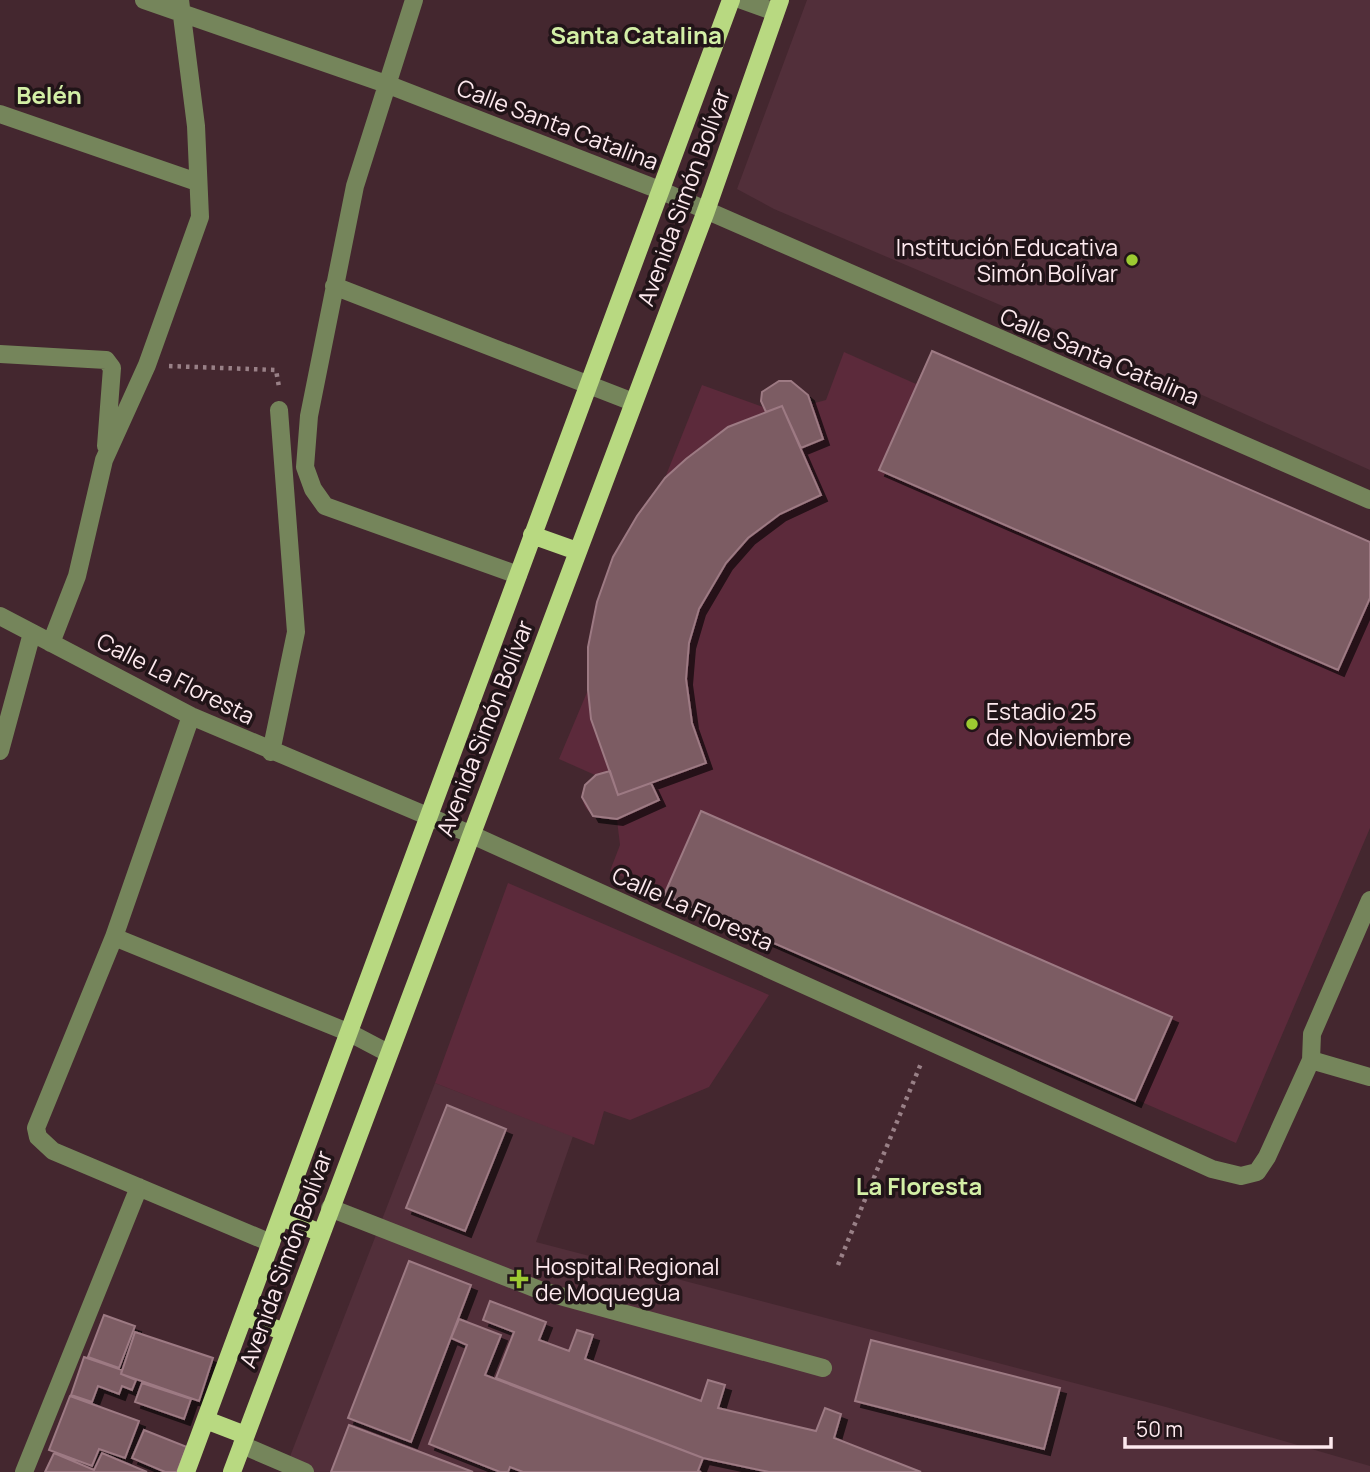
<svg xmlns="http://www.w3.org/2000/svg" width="1370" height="1472" font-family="Manrope,sans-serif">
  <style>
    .built { fill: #522f3a }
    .green { fill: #5c2a3b }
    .building { fill: #7c5b64; stroke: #9d7a83; stroke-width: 2; filter: url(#shadow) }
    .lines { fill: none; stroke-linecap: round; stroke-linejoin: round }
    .path { stroke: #998087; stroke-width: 4.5; stroke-dasharray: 3.5 5; stroke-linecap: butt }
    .minor { stroke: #75855b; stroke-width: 18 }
    .major { stroke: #b8d981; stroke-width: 18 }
    .poi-dot { fill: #9cca31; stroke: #211418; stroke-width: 2.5 }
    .labels { text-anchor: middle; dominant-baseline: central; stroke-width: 7; stroke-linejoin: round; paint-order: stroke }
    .street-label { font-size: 23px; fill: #fde9ee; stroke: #211418 }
    .poi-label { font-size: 23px; fill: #fde9ee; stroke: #211418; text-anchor: start }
    .neighbourhood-label { font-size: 24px; font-weight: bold; fill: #d3efa6; stroke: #211418 }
  </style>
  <defs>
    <filter id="shadow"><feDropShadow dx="6" dy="6" stdDeviation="0" flood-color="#0009"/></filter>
  </defs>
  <rect width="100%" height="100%" fill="#44272f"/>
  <!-- built -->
  <path class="built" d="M807,0H1370V470L1012,310L774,209L737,189Z
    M435,1083L573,1136L536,1242L1166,1407L1370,1466V1472H284Z"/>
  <!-- green -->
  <path class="green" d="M932,351L1370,542V828L1236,1143L610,871L620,845L617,820C584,819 572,800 595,775L559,759L588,690V647L613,557L637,516L665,478L702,385L763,407L762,392L779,381H791L808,395L811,404L826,400L844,352L916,384Z
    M508,883L769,995L709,1087L630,1120L604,1111L594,1145L435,1083Z"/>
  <!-- building -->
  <path class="building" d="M932,351L1370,542V598L1338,670L879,470Z
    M779,381H791L808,395L823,439L801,448L782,406L766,412L761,401L762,392Z
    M782,406L821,495L780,514L748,538L726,563L699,609L689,643L686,679L692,723L706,763L618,795L591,719L588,690V647L597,602L613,557L637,516L665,478L686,459L728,427Z
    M610,771L618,795L651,783L659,800L617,819L593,816L582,797L585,785L596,775Z
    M701,811L1172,1017L1135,1101L664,895Z
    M447,1105L506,1129L465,1231L406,1208Z
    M409,1261L471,1285L411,1442L348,1418Z
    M490,1301L546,1322L539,1340L569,1351L577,1330L593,1335L585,1359L701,1401L708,1380L725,1385L718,1408L816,1431L825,1408L841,1414L834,1438L921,1472H769L703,1458L496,1378L514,1332L483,1320Z
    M104,1315L135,1326L119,1368L88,1357Z
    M459,1319L501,1335L485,1375L703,1458L698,1471L701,1472H523L510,1467L508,1472H500L429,1444L467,1345L451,1338Z
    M135,1332L213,1358L199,1401L121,1374Z
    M871,1340L1060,1388L1044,1449L855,1401Z
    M84,1357L122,1370L121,1374L136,1380L132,1390L122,1386L119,1394L98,1386L92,1402L71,1395Z
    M142,1383L191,1399L184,1419L135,1402Z
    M70,1396L139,1421L125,1458L99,1449L92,1466L49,1450Z
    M349,1425L473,1472H331Z
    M144,1430L187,1447L177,1472H165L132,1458Z
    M54,1453L94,1470L102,1453L147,1472H45Z"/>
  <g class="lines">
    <!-- path -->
    <path class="path" d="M169,366L276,370L279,387H282
      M838,1265L922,1061"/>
    <!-- minor -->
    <path class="minor" d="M144,0L389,85L662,191L1370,500
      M414,0L355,186L309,416L305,467L313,489L325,506L518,575
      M742,0L775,12
      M0,114L197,182
      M334,286L633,402
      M0,354L106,360L112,368L106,446
      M0,616L191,716L470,834L1212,1169L1241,1176L1257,1172L1267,1157L1311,1060L1312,1034L1370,900
      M51,643L77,576L104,460L147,365L200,217L196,126L180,0
      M191,716L114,937L36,1128L38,1137L53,1151L271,1243
      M0,751L32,633
      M271,752L296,632L279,410
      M114,937L350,1033L388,1053
      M1311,1060L1370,1077
      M330,1208L542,1291L823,1368
      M242,1445L305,1472
      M24,1472L139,1187"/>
    <!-- major -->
    <path class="major" d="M532,535L577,551
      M281,1217L321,1233
      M244,1316L284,1332
      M206,1420L245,1435
      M186,1472L731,0
      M232,1472L706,211L780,0"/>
  </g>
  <!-- markers -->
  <g class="poi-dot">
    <circle cx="1132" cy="260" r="7"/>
    <circle cx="972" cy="724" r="7"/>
    <path d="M515.5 1268.5h7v7h7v7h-7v7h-7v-7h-7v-7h7z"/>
  </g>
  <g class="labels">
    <!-- street labels -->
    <g class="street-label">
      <text transform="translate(558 124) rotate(21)">Calle Santa Catalina</text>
      <text transform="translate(683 197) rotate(-70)">Avenida Simón Bolívar</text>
      <text transform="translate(1100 356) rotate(23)">Calle Santa Catalina</text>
      <text transform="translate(176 678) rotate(27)">Calle La Floresta</text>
      <text transform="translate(484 728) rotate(-69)">Avenida Simón Bolívar</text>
      <text transform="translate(693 908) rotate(24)">Calle La Floresta</text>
      <text transform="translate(285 1259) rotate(-70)">Avenida Simón Bolívar</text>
    </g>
    <!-- poi labels -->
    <g class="poi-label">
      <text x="1118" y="247" text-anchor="end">Institución Educativa<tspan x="1118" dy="26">Simón Bolívar</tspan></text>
      <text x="986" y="711">Estadio 25<tspan x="986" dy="26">de Noviembre</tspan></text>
      <text x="535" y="1266">Hospital Regional<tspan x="535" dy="26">de Moquegua</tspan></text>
    </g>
    <!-- neighbourhood labels -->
    <g class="neighbourhood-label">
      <text x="636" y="34">Santa Catalina</text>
      <text x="49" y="94">Belén</text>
      <text x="919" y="1185">La Floresta</text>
    </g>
  </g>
  <!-- scale -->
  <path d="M1125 1437v10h206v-10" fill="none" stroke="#fde9ee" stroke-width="3.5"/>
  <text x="1136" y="1437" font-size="21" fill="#fde9ee" stroke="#211418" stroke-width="5" paint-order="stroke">50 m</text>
</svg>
